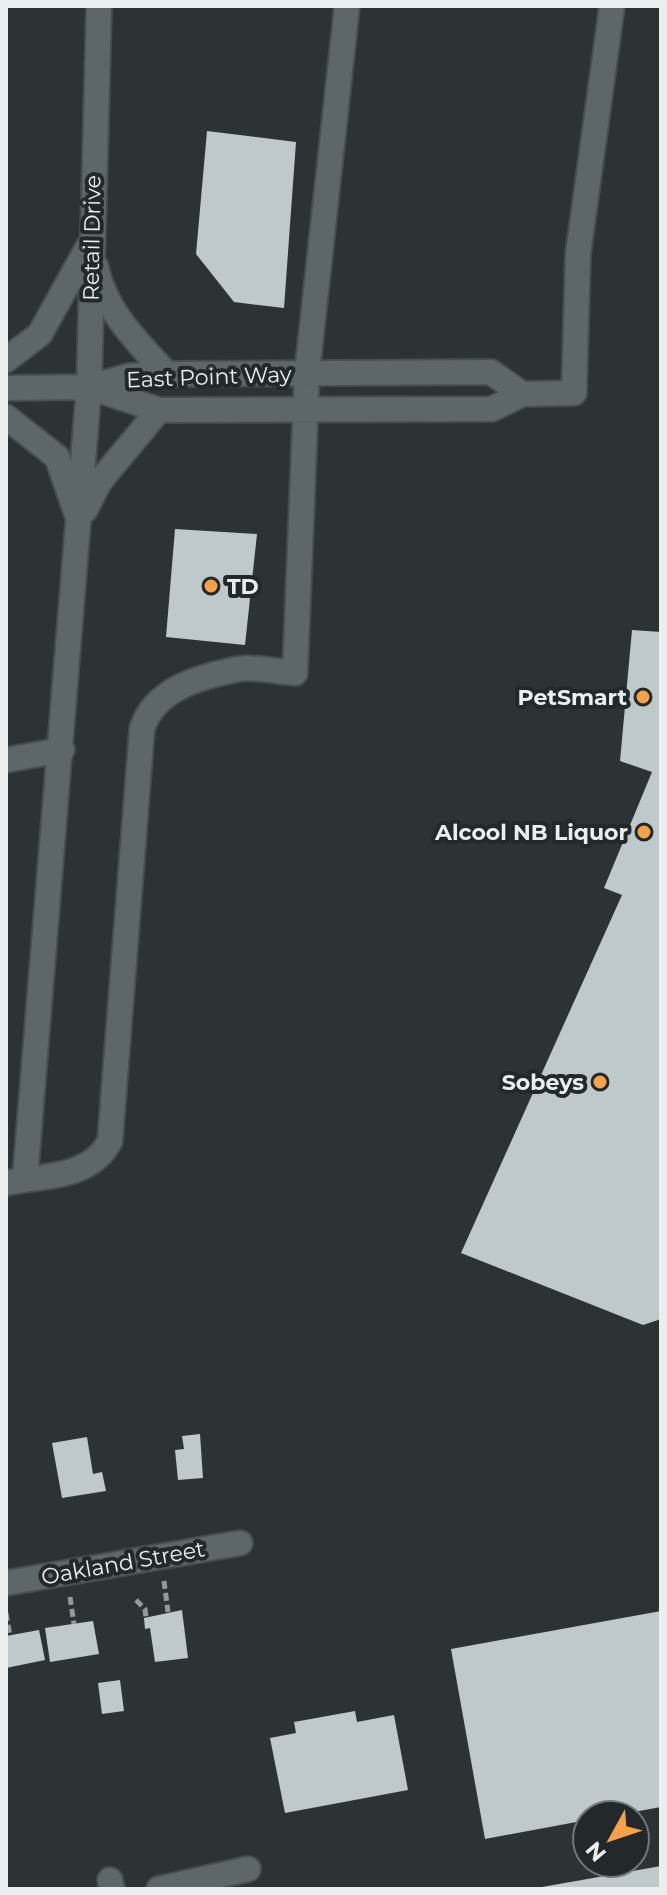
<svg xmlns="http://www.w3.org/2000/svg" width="667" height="1895" font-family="Montserrat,sans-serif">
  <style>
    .building { fill: #bfc8cb }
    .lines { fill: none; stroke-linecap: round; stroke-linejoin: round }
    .minor-casing { stroke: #474e4f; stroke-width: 28 }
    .path { stroke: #939a9b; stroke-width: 5; stroke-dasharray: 8 4; stroke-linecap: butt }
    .minor { stroke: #5d6668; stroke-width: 24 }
    .poi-dot { fill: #f7a149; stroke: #22292b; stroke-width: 3 }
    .labels { text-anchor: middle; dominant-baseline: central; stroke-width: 8; stroke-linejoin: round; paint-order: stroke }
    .street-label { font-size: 22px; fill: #e9eeef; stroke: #22292b }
    .poi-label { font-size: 22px; font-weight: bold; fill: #e9eeef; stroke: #22292b; text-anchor: end }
  </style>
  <rect width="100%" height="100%" fill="#2b3335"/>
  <!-- building -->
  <path class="building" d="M207,131L296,142L284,308L234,302L196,254Z
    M175,529L257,534L245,645L166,637Z
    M632,630L661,632V1319L643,1325L461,1253L622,895L604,888L652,772L620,761Z
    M200,1434L203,1478L178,1480L175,1450L184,1449L182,1436Z
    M87,1437L93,1474L102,1472L106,1491L62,1498L52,1443Z
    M182,1610L188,1658L155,1662L150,1628L145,1629L144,1618Z
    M661,1611V1807L617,1815H587V1820L485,1839L451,1649Z
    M93,1621L99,1654L50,1662L45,1628Z
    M39,1630L45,1660L6,1668V1636Z
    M120,1680L124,1711L102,1714L98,1683Z
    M355,1711L357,1722L394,1715L408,1790L285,1813L270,1738L296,1733L294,1722Z
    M661,1866V1889H542V1887Z"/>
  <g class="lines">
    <!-- minor casing -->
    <g class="minor-casing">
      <path id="minor" d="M96,267C105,311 137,342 167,374
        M6,360L40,334L88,247
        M89,387L159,410L492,409L522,394L574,393L578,254L612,6
        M6,388L89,387L129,376L167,374L491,372L522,394
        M6,417L57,457L76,512
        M85,510L100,481L159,410
        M6,760L62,750
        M25,1179L89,387L99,6
        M6,1183C44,1175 90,1179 110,1141L142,729C154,689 199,677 238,669C255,666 277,672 295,673L307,373L347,6
        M6,1583L240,1543
        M110,1880L112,1889
        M159,1889L248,1869"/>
    </g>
    <!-- path -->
    <path class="path" d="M164,1581L168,1612
      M70,1597L74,1624
      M136,1600L145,1609L146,1618
      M6,1613L10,1636"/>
    <!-- minor -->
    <use href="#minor" class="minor"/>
  </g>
  <!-- markers -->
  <g class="poi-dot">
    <circle cx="211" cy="586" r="8"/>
    <circle cx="643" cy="697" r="8"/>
    <circle cx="644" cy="832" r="8"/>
    <circle cx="600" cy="1082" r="8"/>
  </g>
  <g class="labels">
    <!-- street labels -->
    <g class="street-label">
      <text transform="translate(92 238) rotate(-89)">Retail Drive</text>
      <text transform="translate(209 377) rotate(-2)">East Point Way</text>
      <text transform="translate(123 1563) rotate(-10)">Oakland Street</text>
    </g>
    <!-- poi labels -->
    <g class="poi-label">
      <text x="227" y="586" text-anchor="start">TD</text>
      <text x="627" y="697">PetSmart</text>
      <text x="628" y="832">Alcool NB Liquor</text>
      <text x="584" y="1082">Sobeys</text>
    </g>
  </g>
  <!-- border -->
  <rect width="667" height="1895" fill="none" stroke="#e9eeef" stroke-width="16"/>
  <!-- north arrow -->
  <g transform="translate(611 1839) rotate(230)"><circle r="38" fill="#22292b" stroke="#727879" stroke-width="2"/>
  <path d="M0-6L14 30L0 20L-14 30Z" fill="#f7a149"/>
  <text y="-12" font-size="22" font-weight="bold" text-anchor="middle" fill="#e9eeef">N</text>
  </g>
</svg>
